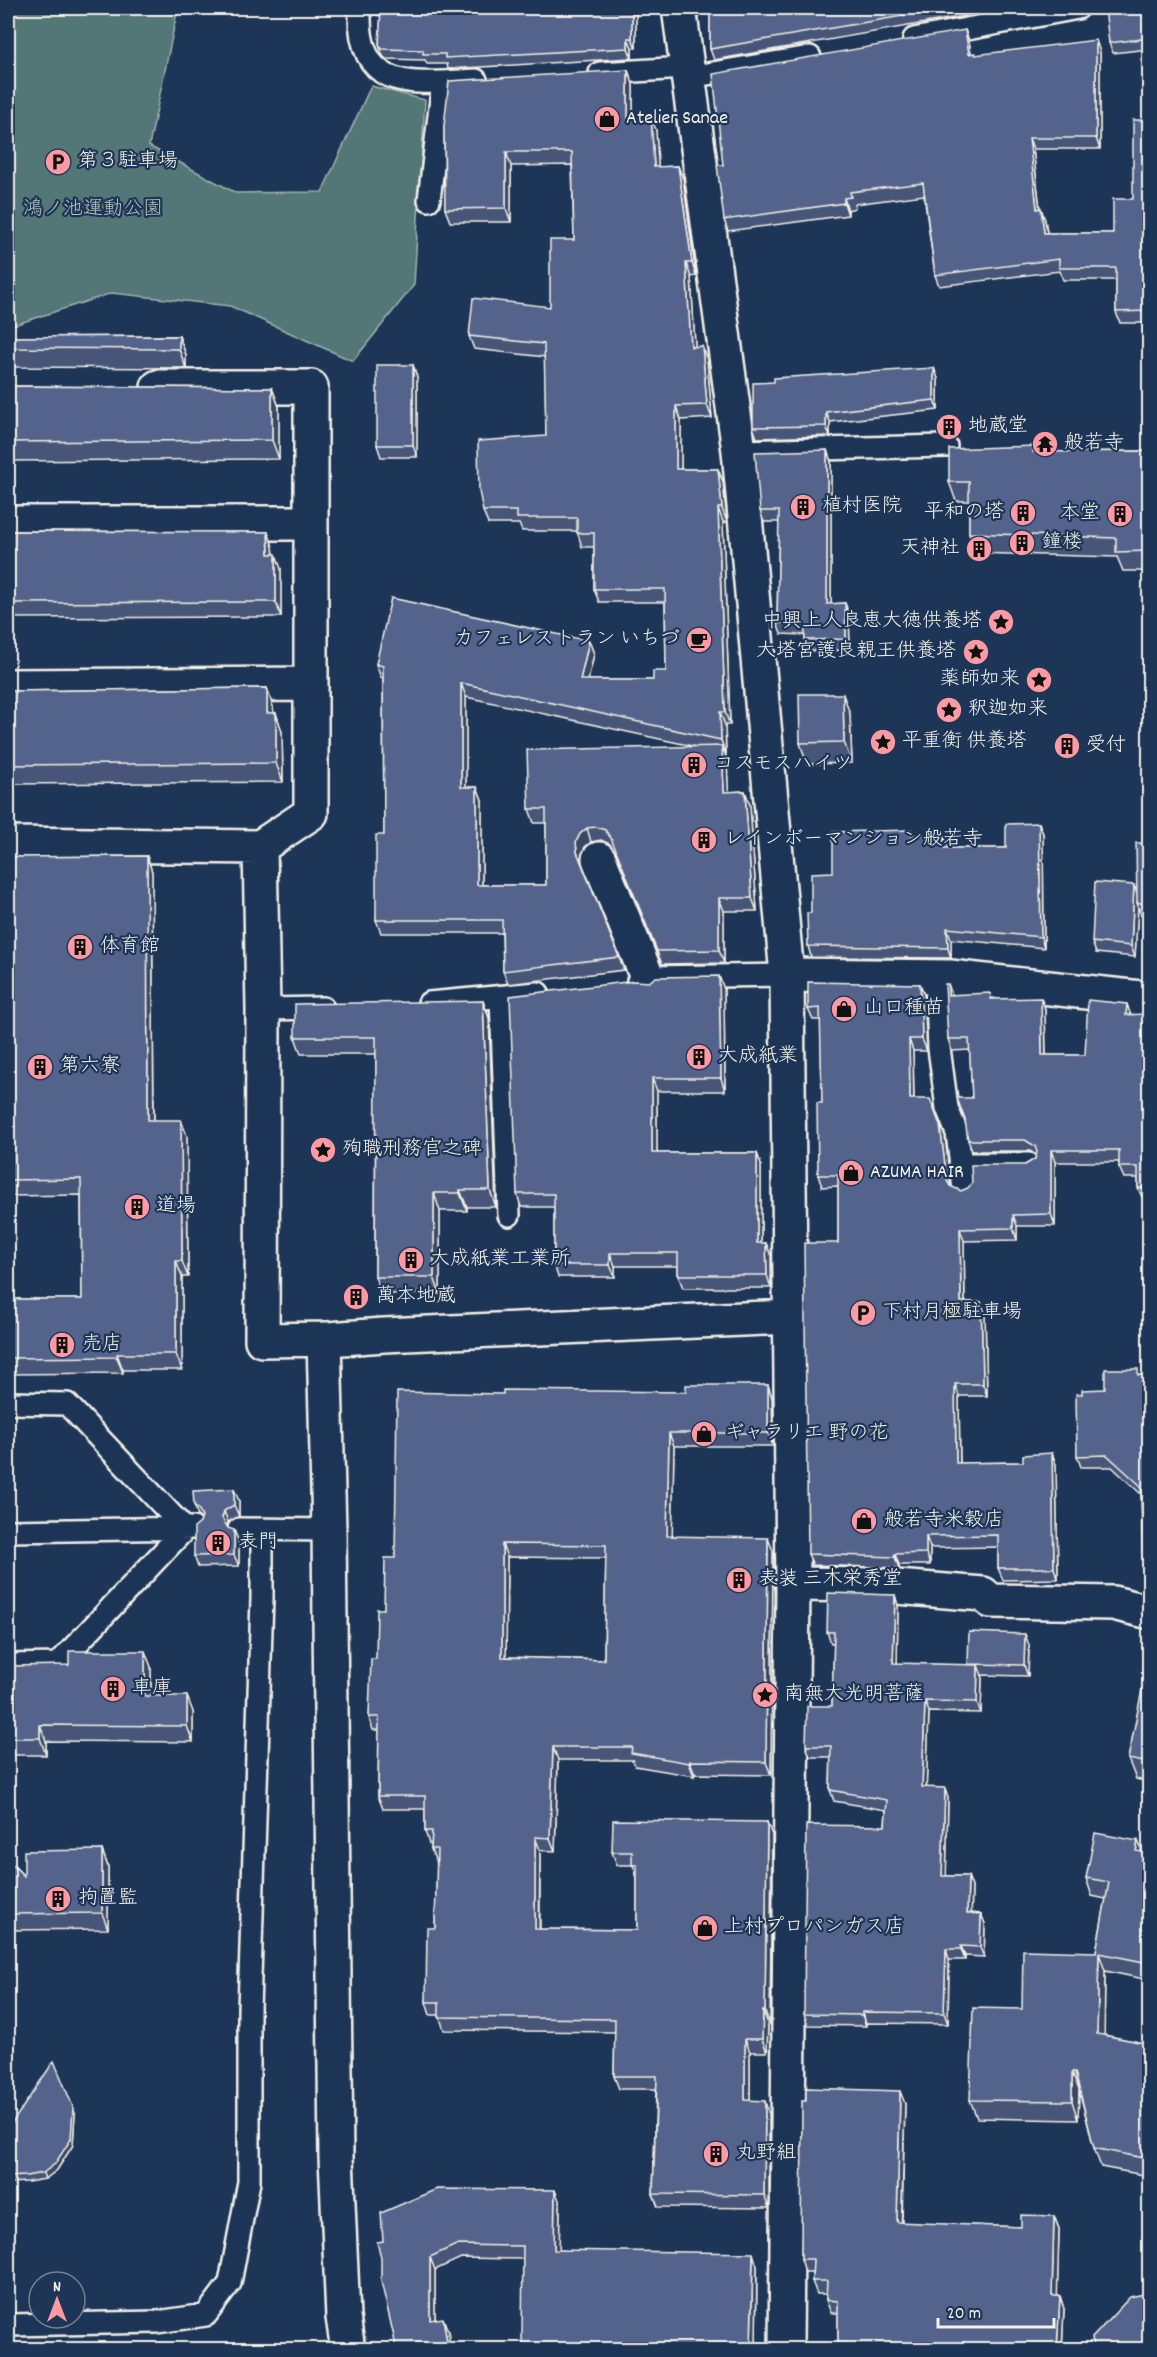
<svg xmlns="http://www.w3.org/2000/svg" width="1157" height="2357" font-family="Dekko,'Klee One',sans-serif">
  <style>
    .green { fill: #537676; stroke: #a4b4af; stroke-width: 1.5 }
    .lines { fill: none; stroke-linecap: round; stroke-linejoin: round }
    .lane-casing { stroke: #f4f1e8; stroke-width: 26 }
    .street-casing { stroke: #f4f1e8; stroke-width: 38 }
    .lane { stroke: #1d3557; stroke-width: 21 }
    .street { stroke: #1d3557; stroke-width: 33 }
    .wall { fill: #475678; stroke: #f4f1e8; stroke-width: 1.5; fill-rule: evenodd }
    .shaded-wall { fill: #394662; stroke: #f4f1e8; stroke-width: 1.5 }
    .building { fill: #52648c; stroke: #f4f1e8; stroke-width: 1.5; fill-rule: evenodd }
    .labels { text-anchor: middle; dominant-baseline: central; stroke-width: 4.5; stroke-linejoin: round; paint-order: stroke }
    .poi-label { font-size: 20px; fill: #f4f1e8; stroke: #1d3557; text-anchor: start }
    .park-label { font-size: 20px; fill: #b4c0ba; stroke: #1d3557 }
  </style>
  <rect width="100%" height="100%" fill="#1d3557"/>
  <filter id="ink" filterUnits="userSpaceOnUse"><feTurbulence type="fractalNoise" baseFrequency=".0167" numOctaves="2"/><feDisplacementMap in="SourceGraphic" scale="12" xChannelSelector="R" yChannelSelector="G"/><feConvolveMatrix kernelMatrix="1 2 1 2 8 2 1 2 1" color-interpolation-filters="sRGB"/></filter>
  <g filter="url(#ink)">
    <!-- green -->
    <path class="green" d="M8,8H178L149,146L236,193L322,192L371,86L425,100L414,285L353,361L230,306L112,293L8,327Z"/>
    <g class="lines">
      <!-- lane casing -->
      <g class="lane-casing">
        <path id="lane" d="M360,8C357,93 410,84 476,80
          M914,39L1078,8
          M600,73L686,68
          M689,77L810,57
          M429,200L443,82
          M739,451L946,446
          M936,977L939,1048L947,1108L957,1133L964,1190
          M638,981L647,977L787,975
          M501,998L509,1215
          M429,1003L538,993
          M263,1009L323,1008
          M960,1164H1029
          M8,1403L67,1404L185,1529L58,1664L8,1665
          M239,1529L329,1530
          M8,1531L193,1528
          M8,2325L157,2322L206,2315L230,2283L249,2182V2010L262,1598V1529"/>
      </g>
      <!-- street casing -->
      <g class="street-casing">
        <path id="street" d="M679,8L739,451L787,975L793,1584L786,2350
          M8,523H311
          M8,686L311,684
          M8,844L260,847L311,813V387H158
          M260,847L263,1009L262,1340L328,1339L384,1335L790,1317
          M599,859L647,977
          M787,975L950,977L1150,999
          M328,1339H324L329,1530L336,2157L343,2317L348,2350
          M793,1584L872,1585L983,1594L991,1601L1113,1603L1150,1612"/>
      </g>
      <!-- lane -->
      <use href="#lane" class="lane"/>
      <!-- street -->
      <use href="#street" class="street"/>
    </g>
    <!-- wall -->
    <path class="wall" d="M370,8H636V48H632V58L448,69L447,64H427L425,60L386,59L383,56L379,45L381,16L372,14Z
      M710,8H964L965,16L714,60L710,49Z
      M1149,8V49L1113,53L1109,43Z
      M965,30L969,41L971,54L975,55L1100,52V149H1033L1040,208L1045,220L1047,233H1113L1133,199L1149,120V323H1120L1116,312V280H1063L1060,271L939,286L935,275L924,195L855,204V208L848,210V215L728,231L724,220L723,165Z
      M633,84V117L656,130L658,167L678,166L683,179L696,276L691,277L695,347L702,346L707,360L712,418L681,420V469H718L723,482L727,522H723L730,725H725L726,754H725L727,759L728,792L745,791L750,805L757,911H724V963L662,964L616,852L610,844L601,840L591,842L585,847L581,856V864L624,970L508,984L503,971L502,933H381L376,920L384,835L383,678H381L376,664L589,641L594,654L588,680H653L666,671L665,602H599L594,589V547H582L577,531H522L519,524H488L483,511L546,436L545,357L474,349L469,336L550,307L574,240L572,165L511,166V222H450L445,209L444,126ZM466,697L692,746L529,809L534,823H546V885H482V800L477,787H466Z
      M179,336L186,355V368L8,367V337Z
      M413,365L417,377V457H381L377,445Z
      M934,368L938,379V410L830,422V436L757,438L753,427L774,382Z
      M8,386L272,388L279,407V459L8,461Z
      M827,450L831,462V604L845,603L849,615L850,650L809,651L805,640V635L781,634L777,623L779,522H764L760,511Z
      M1149,451V571H1123L1117,557L976,553L969,533V501H956L949,482L1036,452Z
      M8,531L268,532L273,547L274,554L281,569V617L8,618Z
      M267,688L273,707L274,713H276L282,732L283,782L8,784V691Z
      M850,714L852,763L807,764L800,743Z
      M1039,823L1043,834L1044,948L951,939V958L811,957L808,946L811,913L833,872L911,830L912,835H944L948,848H1006Z
      M1149,843V915H1141L1138,906L1135,957L1096,953L1092,942L1137,892Z
      M147,856L152,872L154,1120L187,1136L188,1277H182V1370H123V1373L8,1374V1299H82L81,1195L8,1196V857Z
      M920,984L924,995L927,1051H913L914,1099L945,1136L951,1187L961,1191L1025,1165L1035,1159L1036,1155L1030,1151H972L968,1140L972,1098L970,1050L952,1051L948,1039V984L952,995L993,998L1045,1009L1046,1055H1085L1130,1015L1146,1022H1149V1199H1143L1138,1188V1178H1124L1119,1167V1162H1055V1226H1017V1240L964,1241L965,1302H981L985,1314L987,1396H959L960,1463L1023,1462L1052,1453L1056,1465L1058,1579L1003,1580L998,1568V1547L930,1548V1565H899V1568L813,1565L808,1554L838,1243V1186L822,1187L818,1175L822,1103L821,1020H813L808,1009Z
      M724,989L725,1091H657V1153H757L761,1165V1243H766L771,1256V1288H683L678,1275V1266H615V1277H558L554,1265V1207H521L517,1194Z
      M483,1001L489,1018L496,1207H467V1211H440V1294H382L375,1277L376,1054H301L295,1037Z
      M1140,1375H1149V1576H1147L1143,1565L1141,1494L1112,1467H1081L1077,1456L1082,1394L1105,1389Z
      M768,1385L772,1398L773,1446H674L672,1536L773,1551L771,1775L695,1774L694,1776L635,1766L633,1760H558L555,1851L540,1850V1929L637,1930V1878L633,1865H617L612,1852L767,1822L772,1835L770,2024H768L767,2052H750V2101L769,2114V2208L658,2207L653,2194L656,2089H619L614,2076L615,2032L444,2030L439,2015H430L426,2002L435,1928L437,1862H436L431,1849V1844H429L425,1831V1809H383L378,1796L379,1730H373L369,1717L376,1659L384,1609L395,1558L503,1394L686,1392ZM507,1557L606,1558L604,1660L506,1657Z
      M239,1501V1516L228,1522L227,1527L239,1542V1566L198,1567L194,1556L201,1519L198,1516L194,1505Z
      M895,1595L898,1606L897,1664L969,1665L1029,1645L1028,1676L982,1675L981,1713L929,1712L926,1787L948,1798L946,1876H968L972,1887L971,1913L981,1914L985,1924L984,1957L965,1956V1960H949L948,2024L866,2023V2026L808,2025L804,2014L885,1826L886,1810L834,1801L830,1790L831,1757H810L806,1746L832,1706L834,1643H831L827,1632Z
      M1149,1663V1782L1136,1779L1128,1759Z
      M8,1666L151,1667V1696L193,1712V1742L46,1741V1755H8Z
      M1138,1841L1142,1852L1149,1853V1980L1105,1971L1104,2035L1149,2044V2176L1101,2167L1094,2148L1079,2090L1078,2120L977,2118L970,2100L1022,2009L1096,1952L1106,1899L1092,1896L1086,1878Z
      M102,1850L108,1867V1929L8,1930V1860L24,1876Z
      M806,2101L905,2104L902,2223L1021,2227L1054,2216L1059,2229L1057,2296H1060L1064,2309L1062,2349H838V2313H831L826,2300V2294H817L812,2281V2272H805L801,2259Z
      M75,2113L73,2145L57,2170L45,2179L28,2182L8,2183V2129Z
      M560,2203L559,2250L757,2266L756,2349H525L523,2259L461,2258L435,2270V2319L448,2331L450,2349L381,2257Z"/>
    <!-- shaded-wall -->
    <path class="shaded-wall" d="M632,8H636V48L632,38Z
      M965,30L969,41L973,66L969,54Z
      M628,38L632,48V58L628,48Z
      M1096,40L1100,52V149L1096,138Z
      M628,70L633,84V131L628,118Z
      M651,116L656,130L659,180L654,167Z
      M1029,138L1033,149L1041,220L1037,209Z
      M506,152L511,166V222L506,208Z
      M678,166L683,179L696,276L692,263Z
      M844,198L848,210V215L844,203Z
      M1041,208L1045,220L1049,244L1044,233Z
      M686,263L691,277L696,361L691,347Z
      M179,336L186,355V368L179,349Z
      M702,346L707,360L712,418L707,405Z
      M413,365L417,377V457L413,445Z
      M934,368L938,379V410L934,400Z
      M272,388L279,407V459L272,440Z
      M676,406L681,420V482L676,469Z
      M826,412L830,422V436L826,426Z
      M827,450L831,462V615L827,604Z
      M718,469L723,482L727,522L722,508Z
      M718,508L723,522L730,725L725,712Z
      M268,532L273,547L275,569L269,554Z
      M276,554L281,569V617L276,602Z
      M845,603L849,615L850,650L846,639Z
      M589,641L594,654L585,694L580,680Z
      M461,683L466,697V801L461,787Z
      M267,688L273,707L274,732L267,713Z
      M843,694L850,714L852,763L844,742Z
      M720,712L725,725L726,754L721,740Z
      M276,713L282,732L283,782L276,763Z
      M722,746L727,759L729,806L724,792Z
      M477,787L482,800V899L477,885Z
      M745,791L750,805L757,911L752,898Z
      M1039,823L1043,834L1044,948L1041,937Z
      M587,828L591,842L585,847L581,856V866L577,852L576,842L580,834Z
      M944,835L948,846V859L944,848Z
      M147,856L152,872L154,1136L148,1120Z
      M1134,885L1138,896L1137,903L1138,906L1135,957L1131,946Z
      M719,898L724,911V963L719,950Z
      M947,928L951,939V958L948,948Z
      M719,976L724,989L725,1091L721,1078Z
      M920,984L924,995L927,1051L922,1039Z
      M948,984L952,996L948,995Z
      M1041,998L1045,1009L1046,1066L1042,1055Z
      M483,1001L489,1018L496,1207L490,1190Z
      M1127,1004L1131,1016L1126,1015Z
      M909,1039L913,1051L914,1111L910,1099Z
      M652,1078L657,1091V1165L652,1153Z
      M181,1120L187,1136L188,1277L182,1261Z
      M940,1125L945,1136L951,1192L947,1181Z
      M1051,1150L1055,1162V1226L1051,1214Z
      M757,1153L761,1165V1256L757,1243Z
      M460,1190L467,1207V1211L460,1193Z
      M434,1193L440,1211V1294L434,1277Z
      M1013,1215L1017,1226V1240L1013,1228Z
      M960,1229L964,1241L965,1314L961,1302Z
      M766,1243L771,1256V1288L767,1275Z
      M610,1253L615,1266V1277L610,1265Z
      M176,1261L182,1277V1370L176,1354Z
      M981,1302L985,1314L987,1396L983,1384Z
      M117,1354L123,1370V1373L117,1357Z
      M955,1384L959,1396L960,1475L956,1463Z
      M768,1385L772,1398L773,1446L768,1433Z
      M669,1433L674,1446L672,1549L667,1536Z
      M1052,1453L1056,1465L1058,1579L1054,1568Z
      M234,1489L239,1501V1516L234,1505Z
      M224,1511L228,1522L226,1529L222,1518Z
      M234,1530L239,1542V1566L234,1555Z
      M926,1536L930,1548V1565L926,1553Z
      M768,1538L773,1551L771,1775L766,1762Z
      M502,1544L507,1557L506,1670L502,1657Z
      M895,1554L899,1565V1568L895,1557Z
      M895,1595L898,1606L897,1674L893,1663Z
      M1025,1634L1029,1645L1028,1676L1024,1665Z
      M145,1651L151,1667V1712L145,1696Z
      M978,1665L982,1676L981,1713L977,1702Z
      M187,1696L193,1712V1742L187,1726Z
      M925,1701L929,1712L926,1798L922,1787Z
      M40,1725L46,1741V1755L40,1738Z
      M553,1747L558,1760L555,1851L550,1838Z
      M690,1761L695,1774L694,1776L689,1763Z
      M945,1788L948,1798L946,1887L942,1876Z
      M767,1822L772,1835L770,2024L765,2011Z
      M535,1837L540,1850L539,1942L535,1929Z
      M1138,1841L1145,1859L1136,1851Z
      M102,1850L108,1867V1929L102,1913Z
      M968,1876L972,1887L971,1924L967,1913Z
      M981,1914L985,1924L984,1957L980,1947Z
      M961,1946L965,1956V1960L961,1949Z
      M946,1949L949,1960L948,2024L944,2013Z
      M1099,1953L1105,1971L1104,2052L1097,2034Z
      M763,2011L768,2024L767,2052L762,2039Z
      M862,2012L866,2023V2026L862,2015Z
      M745,2039L750,2052V2113L745,2100Z
      M1072,2072L1079,2090L1078,2120L1072,2101Z
      M900,2091L905,2104L901,2235L897,2222Z
      M765,2101L769,2114V2208L764,2195Z
      M73,2107L75,2113L73,2145L57,2170L45,2179L43,2173Z
      M555,2190L560,2203L559,2263L554,2250Z
      M1054,2216L1059,2229L1057,2309L1052,2296Z
      M753,2253L757,2266L756,2349H751Z
      M430,2257L435,2270V2333L430,2320Z
      M1060,2296L1064,2309L1062,2349H1057Z
      M443,2318L448,2331L450,2349H448Z"/>
    <!-- building -->
    <path class="building" d="M381,8H632V38H628V48L445,58V54H423V50L382,49L379,45Z
      M710,8H949L710,49Z
      M1105,8H1149V38L1109,43Z
      M965,30L969,54L975,53V55L1096,40V138H1029L1037,209L1041,208L1044,233H1113V199H1133V120H1149V311L1116,312V268H1059V259L935,275L923,183L850,192L851,197L844,198V203L724,220L717,165H723L713,74Z
      M628,70V118L651,116L654,167L678,166L692,263H686L691,347L702,346L707,405L676,406V469H718L722,508H718L725,712H720L721,740L461,683V787H477V885H546V809H529L527,750L722,746L724,792L745,791L752,898H719V950L657,951L611,838L605,830L596,827L587,828L580,834L576,842L577,852L619,957L503,971L502,920H376V835H384L383,666L376,664L391,598L589,641L580,680H653V671H666L665,589H594V533H577V518H517V511H483L479,491L478,441L546,436L544,344L469,336L473,298L550,307V240H574L572,152H506V208L445,209L444,126L449,81Z
      M179,336V349L8,348V337Z
      M377,365H413V445H377Z
      M934,368V400L826,412V426L753,427V383L774,382V378Z
      M8,386L272,388V440L8,442Z
      M1034,446L1033,452L1149,451V551L1116,552V538L969,533V482H949V449Z
      M827,450V604L845,603L846,639L805,640V624L777,623L779,511H760L755,452Z
      M8,531L268,532L269,554H276V602L8,603Z
      M267,688V713H276V763L8,765V691Z
      M799,694H843L844,742L800,743Z
      M1039,823L1041,937L947,928L948,948L808,946L807,913H811V873L833,872V832L911,830V835H944V848H1006V824Z
      M1136,843H1149V903H1137Z
      M147,856L148,1120H181L182,1261H176V1354H117V1357L8,1358V1299H82L81,1179L8,1180V857Z
      M1095,882L1134,885L1131,946L1092,942Z
      M719,976L721,1078H652V1153H757V1243H766L767,1275H678V1253H610V1265H554V1194H517L510,996L635,981L649,982L656,977Z
      M808,982L920,984L922,1039H909L910,1099H930L940,1125L947,1181L950,1186L961,1191L968,1188L972,1183L971,1165H1025L1035,1159L1037,1152L1035,1146L1025,1140H968L965,1120L957,1098H972L969,1039H948L945,984H948V995L990,993L991,999L1041,998L1042,1055H1085L1088,1000L1127,1004L1126,1015L1144,1014V1022H1149V1188H1138V1167H1119V1150H1051V1214L1013,1215V1228L960,1229L961,1302H981L983,1384H955L956,1463L1023,1462V1455L1052,1453L1054,1568H998V1535L926,1536V1553L895,1554V1557L808,1554L804,1243H838V1175H818L817,1103H822L820,1008L808,1009Z
      M483,1001L490,1190H460V1193H434V1277H375L376,1037H295V1004Z
      M1105,1369H1138V1375H1149V1564L1143,1565L1141,1486L1107,1455L1077,1456L1076,1394H1082V1390L1105,1389Z
      M686,1385H768V1433H669L667,1536L768,1538L766,1762L690,1761L689,1763L631,1753L632,1747H553L550,1838L535,1837V1929L637,1930V1865H632V1852H612L613,1820L767,1822L765,2011H763L762,2039H745V2100L765,2101L764,2195L653,2194L657,2076H614L615,2019L439,2017V2002H426L427,1928H435L437,1849H431L432,1831H425V1796H378L379,1717H369L371,1659H376L377,1609H384L385,1558H395L397,1392L503,1394V1390L686,1392ZM502,1544L606,1545L604,1660L502,1657Z
      M234,1489V1505L224,1511L222,1518L228,1528L234,1530V1555L194,1556V1528L200,1523L202,1517L199,1510L194,1505L193,1491Z
      M828,1593L895,1595L893,1663L978,1665L977,1702L925,1701L922,1787L945,1788L942,1876H968L967,1913L981,1914L980,1947L961,1946V1949H946L944,2013L862,2012V2015L804,2014L806,1825L885,1826L887,1800L830,1790L831,1746H806L807,1706H832L834,1632H827Z
      M969,1632L1025,1634L1024,1665L968,1664Z
      M69,1651H145V1696H187V1726L40,1725V1738H8V1666L69,1665Z
      M1149,1663V1763L1128,1759L1147,1665H1149Z
      M1095,1833L1138,1841L1136,1851L1149,1853V1963L1099,1953L1097,2034L1149,2044V2159L1094,2148L1075,2072H1072V2101L970,2100L973,2008L1022,2009L1023,1950L1096,1952L1109,1882L1086,1878Z
      M102,1850V1913L8,1914V1860L24,1876V1851Z
      M54,2061L73,2107L71,2139L55,2164L43,2173L26,2176L8,2177V2129Z
      M806,2088L900,2091L897,2222L1021,2227V2215L1054,2216L1052,2296H1060L1057,2349H1015V2346L918,2345V2349H838V2301L826,2300L827,2281H812L813,2259H801L802,2101H806Z
      M437,2189L555,2190L554,2250L753,2253L751,2349H525L522,2338L523,2246L456,2245L430,2257V2320L443,2318L448,2349H396L394,2337L381,2281V2257L377,2242L383,2241L381,2213Z
      M1149,2293V2349H1095L1092,2338L1130,2297Z"/>
  </g>
  <!-- icons -->
  <defs>
    <g id="shop-disc" transform="scale(1.35)"><circle r="9.5" fill="#ff9aa2" stroke="#1d3557"/><path d="M-5-2.5h2.3a2.7 3.5 0 0 1 5.4 0H5L5.5 6h-11ZM-1.5-2.5h3a1.5 2.3 0 0 0-3 0Z" fill="#111"/></g>
    <g id="parking-disc" transform="scale(1.35)"><circle r="9.5" fill="#ff9aa2" stroke="#1d3557"/><path d="M-3.5-5.5H1a3.5 3.5 0 0 1 0 7H-1V5.5H-3.5ZM-1-3.4V-.6H.8a1.4 1.4 0 0 0 0-2.8Z" fill="#111"/></g>
    <g id="building-disc" transform="scale(1.35)"><circle r="9.5" fill="#ff9aa2" stroke="#1d3557"/><path d="M-4-6H4V6H1V3H-1V6H-4ZM-2.5-4.3h1.7v1.8h-1.7ZM.8-4.3h1.7v1.8H.8ZM-2.5-1h1.7V.8h-1.7ZM.8-1h1.7V.8H.8Z" fill="#111"/></g>
    <g id="temple-disc" transform="scale(1.35)"><circle r="9.5" fill="#ff9aa2" stroke="#1d3557"/><path d="M0-6L5-2H3V0L6.5 2.5H4V6H1.5V3h-3V6H-4V2.5H-6.5L-3 0V-2H-5Z" fill="#111"/></g>
    <g id="sight-disc" transform="scale(1.35)"><circle r="9.5" fill="#ff9aa2" stroke="#1d3557"/><path d="M0-6L1.8-2.2L6-1.7L2.9 1.2L3.7 5.4L0 3.3L-3.7 5.4L-2.9 1.2L-6-1.7L-1.8-2.2Z" fill="#111"/></g>
    <g id="cafe-disc" transform="scale(1.35)"><circle r="9.5" fill="#ff9aa2" stroke="#1d3557"/><path d="M-5.5-4.5H6V0H3Q3 3.5 0 3.5H-2.5Q-5.5 3.5-5.5 0ZM3-3.2v2h1.7v-2ZM-6 4.5H4V6H-6Z" fill="#111"/></g>
  </defs>
  <g fill-rule="evenodd">
    <use href="#shop-disc" x="607" y="119"/>
    <use href="#parking-disc" x="58" y="162"/>
    <use href="#building-disc" x="949" y="427"/>
    <use href="#temple-disc" x="1045" y="444"/>
    <use href="#building-disc" x="803" y="507"/>
    <use href="#building-disc" x="1023" y="513"/>
    <use href="#building-disc" x="1120" y="514"/>
    <use href="#building-disc" x="1022" y="543"/>
    <use href="#building-disc" x="979" y="549"/>
    <use href="#sight-disc" x="1001" y="622"/>
    <use href="#cafe-disc" x="699" y="640"/>
    <use href="#sight-disc" x="976" y="652"/>
    <use href="#sight-disc" x="1039" y="680"/>
    <use href="#sight-disc" x="949" y="710"/>
    <use href="#sight-disc" x="883" y="742"/>
    <use href="#building-disc" x="1067" y="746"/>
    <use href="#building-disc" x="694" y="765"/>
    <use href="#building-disc" x="704" y="840"/>
    <use href="#building-disc" x="80" y="947"/>
    <use href="#shop-disc" x="844" y="1009"/>
    <use href="#building-disc" x="699" y="1057"/>
    <use href="#building-disc" x="40" y="1067"/>
    <use href="#sight-disc" x="323" y="1150"/>
    <use href="#shop-disc" x="851" y="1173"/>
    <use href="#building-disc" x="137" y="1207"/>
    <use href="#building-disc" x="411" y="1260"/>
    <use href="#building-disc" x="356" y="1297"/>
    <use href="#parking-disc" x="863" y="1313"/>
    <use href="#building-disc" x="62" y="1345"/>
    <use href="#shop-disc" x="704" y="1434"/>
    <use href="#shop-disc" x="864" y="1521"/>
    <use href="#building-disc" x="218" y="1543"/>
    <use href="#building-disc" x="739" y="1580"/>
    <use href="#building-disc" x="113" y="1689"/>
    <use href="#sight-disc" x="765" y="1695"/>
    <use href="#building-disc" x="58" y="1899"/>
    <use href="#shop-disc" x="705" y="1928"/>
    <use href="#building-disc" x="716" y="2154"/>
  </g>
  <g class="labels">
    <!-- poi labels -->
    <g class="poi-label">
      <text x="626" y="119">Atelier Sanae</text>
      <text x="78" y="162">第３駐車場</text>
      <text x="968" y="427">地蔵堂</text>
      <text x="1064" y="444">般若寺</text>
      <text x="822" y="507">植村医院</text>
      <text x="1004" y="513" text-anchor="end">平和の塔</text>
      <text x="1100" y="514" text-anchor="end">本堂</text>
      <text x="1042" y="543">鐘楼</text>
      <text x="960" y="549" text-anchor="end">天神社</text>
      <text x="982" y="622" text-anchor="end">中興上人良恵大徳供養塔</text>
      <text x="680" y="640" text-anchor="end">カフェレストラン いちづ</text>
      <text x="956" y="652" text-anchor="end">大塔宮護良親王供養塔</text>
      <text x="1020" y="680" text-anchor="end">薬師如来</text>
      <text x="968" y="710">釈迦如来</text>
      <text x="902" y="742">平重衡 供養塔</text>
      <text x="1086" y="746">受付</text>
      <text x="714" y="765">コスモスハイツ</text>
      <text x="724" y="840">レインボーマンション般若寺</text>
      <text x="100" y="947">体育館</text>
      <text x="864" y="1009">山口種苗</text>
      <text x="718" y="1057">大成紙業</text>
      <text x="60" y="1067">第六寮</text>
      <text x="342" y="1150">殉職刑務官之碑</text>
      <text x="870" y="1173">AZUMA HAIR</text>
      <text x="156" y="1207">道場</text>
      <text x="430" y="1260">大成紙業工業所</text>
      <text x="376" y="1297">萬本地蔵</text>
      <text x="882" y="1313">下村月極駐車場</text>
      <text x="82" y="1345">売店</text>
      <text x="724" y="1434">ギャラリエ 野の花</text>
      <text x="884" y="1521">般若寺米穀店</text>
      <text x="238" y="1543">表門</text>
      <text x="758" y="1580">表装 三木栄秀堂</text>
      <text x="132" y="1689">車庫</text>
      <text x="784" y="1695">南無大光明菩薩</text>
      <text x="78" y="1899">拘置監</text>
      <text x="724" y="1928">上村プロパンガス店</text>
      <text x="736" y="2154">丸野組</text>
    </g>
    <!-- park labels -->
    <g class="park-label">
      <text x="93" y="210">鴻ノ池運動公園</text>
    </g>
  </g>
  <!-- margin -->
  <rect width="1157" height="2357" fill="none" stroke="#1d3557" stroke-width="30"/>
  <rect x="15" y="15" width="1127" height="2327" fill="none" stroke="#f4f1e8" stroke-width="2" filter="url(#ink)"/>
  <!-- north arrow -->
  <g transform="translate(57 2300)"><circle r="28" fill="#1d3557" stroke="#738091" stroke-width="1.5"/>
  <path d="M0-4.5L10 22L0 15L-10 22Z" fill="#ff9aa2"/>
  <text y="-9" font-size="16" font-weight="bold" text-anchor="middle" fill="#f4f1e8">N</text>
  </g>
  <!-- scale -->
  <path d="M938 2318v9h116v-9" fill="none" stroke="#f4f1e8" stroke-width="3"/>
  <text x="947" y="2318" font-size="18" fill="#f4f1e8" stroke="#1d3557" stroke-width="4.5" paint-order="stroke">20 m</text>
</svg>
